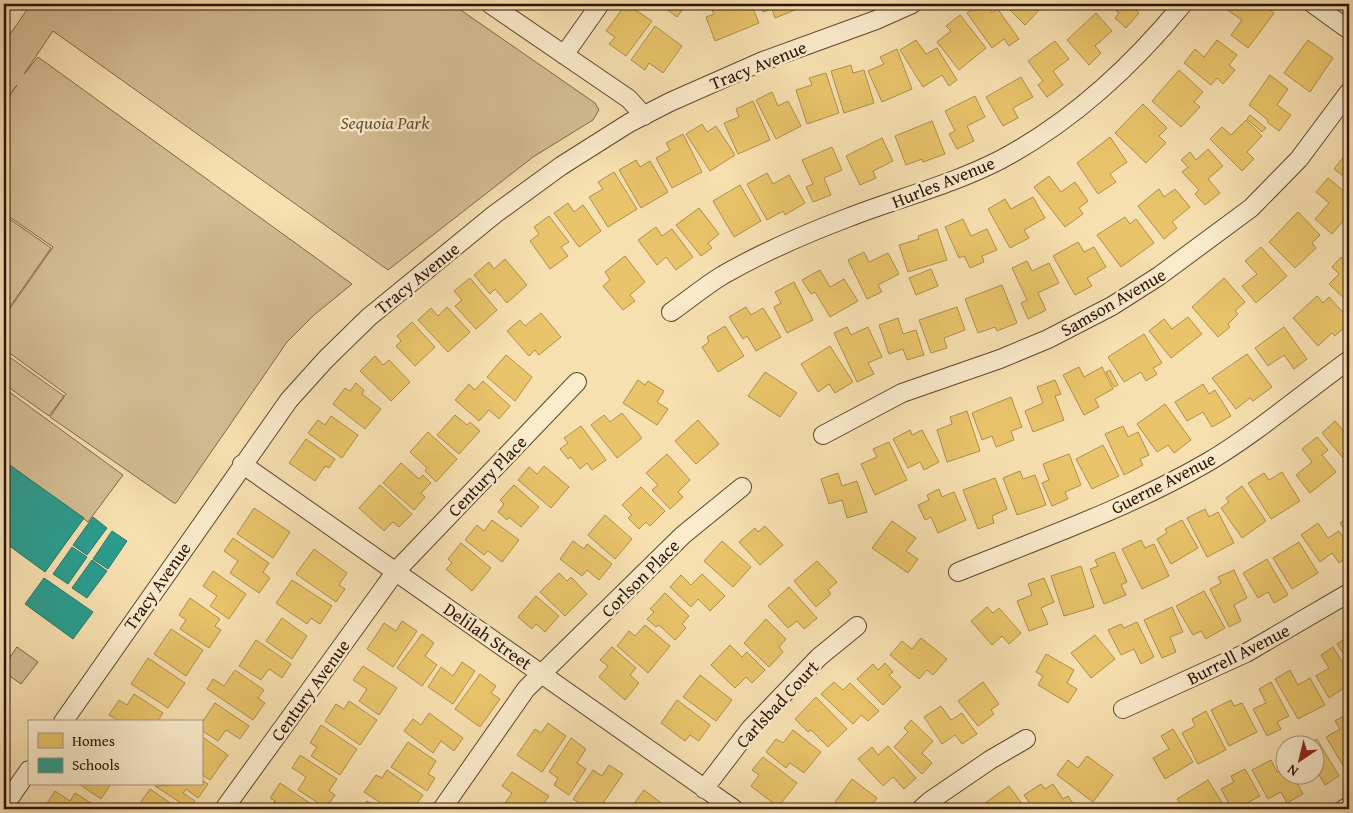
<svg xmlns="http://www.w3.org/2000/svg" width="1353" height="813" font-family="'Gentium Book Plus',serif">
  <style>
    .green { fill: #d4bd93; stroke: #80684b }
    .homes { fill: #e9c46a; stroke: #b08f4b }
    .schools { fill: #2a9d8f; stroke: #2b7465 }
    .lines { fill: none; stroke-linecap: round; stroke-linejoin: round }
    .minor-casing { stroke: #5f462e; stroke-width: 20 }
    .minor { stroke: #faebcc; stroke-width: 18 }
    .labels { text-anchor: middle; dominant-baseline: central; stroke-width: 5; stroke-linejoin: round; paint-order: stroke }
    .street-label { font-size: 18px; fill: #2c1303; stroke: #faebcc }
    .park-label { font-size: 18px; font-style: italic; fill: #674e35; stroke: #faebcc }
  </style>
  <rect width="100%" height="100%" fill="#f7e0b0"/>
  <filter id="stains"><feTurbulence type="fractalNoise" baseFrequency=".004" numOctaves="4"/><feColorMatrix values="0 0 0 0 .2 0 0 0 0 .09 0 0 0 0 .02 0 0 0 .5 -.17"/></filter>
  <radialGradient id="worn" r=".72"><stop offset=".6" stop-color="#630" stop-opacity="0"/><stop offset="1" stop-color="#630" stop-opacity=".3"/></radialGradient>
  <!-- green -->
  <path class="green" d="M31,4H452L595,103L599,110L593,120L533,157L388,270L53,31L24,74L38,57L352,284L314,315L287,342L176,503H174L50,417L66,394L4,349V317L53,247L4,213V104L17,85L4,102V43Z
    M4,215L51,248L4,315Z
    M4,353L64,396L49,416L4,384Z
    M4,388L123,475L88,522L4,461Z
    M17,647L38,662L21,684L4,672V666Z"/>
  <!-- homes -->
  <path class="homes" d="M626,4L652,21L626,56L609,44L615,37L606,31Z
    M659,4H687L677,17Z
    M718,4H751L759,23L715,41L706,17L714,14L711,7Z
    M759,4H792L795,10L775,18L772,9L763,12Z
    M981,4H986L992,13L997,8L1019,39L1009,46L1004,39L992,48L967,13Z
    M1004,4H1043L1044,5L1025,25Z
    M1108,4H1129L1139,13L1126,28L1115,18L1119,13Z
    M1230,4H1262L1274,13L1248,48L1231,35L1242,20L1226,9Z
    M1096,13L1112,31L1095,46L1101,53L1089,65L1067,40Z
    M960,15L986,48L959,70L937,42L951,31L946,26Z
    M655,26L682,46L663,73L649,63L645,70L631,60Z
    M916,40L926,54L937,48L957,80L949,86L942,75L923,87L900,50Z
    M1217,40L1237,55L1229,65L1235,70L1223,84L1217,78L1211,85L1184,63L1195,49L1204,57Z
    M1308,40L1333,58L1310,92L1284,73Z
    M1055,41L1069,59L1053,71L1063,85L1047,97L1038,85L1043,81L1028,61Z
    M897,49L912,89L882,102L868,71L884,64L880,57Z
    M851,65L853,73L864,70L874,103L844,113L831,71Z
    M1179,70L1203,92L1194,102L1200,107L1181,127L1152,101Z
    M826,73L839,113L807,124L796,90L812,85L809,78Z
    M1270,75L1288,89L1277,105L1291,115L1279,131L1267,122L1268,120L1249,105Z
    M1021,77L1033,97L1013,108L1018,118L1003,126L986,97Z
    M772,92L778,106L788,101L801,126L776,139L756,100Z
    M975,96L985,117L967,126L974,141L957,149L949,134L955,131L945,111Z
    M753,101L770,140L738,154L724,123L739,117L736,109Z
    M1143,104L1167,128L1159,136L1166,143L1146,163L1115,133Z
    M1250,115L1266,128L1262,132L1247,119Z
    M1246,120L1262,136L1247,152L1254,159L1242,171L1210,139L1222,127L1231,135Z
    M932,121L945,154L923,162L922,159L906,165L895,136Z
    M702,124L707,132L716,126L735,155L710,171L686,134Z
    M683,134L702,172L672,188L656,158L670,150L666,143Z
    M1110,137L1127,162L1110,174L1116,182L1098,194L1077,163Z
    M882,138L893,161L873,171L876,178L860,185L846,156Z
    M832,147L842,170L824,178L831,195L813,202L806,187L813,184L802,160Z
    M1208,149L1223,166L1208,179L1220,193L1205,205L1195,194L1199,190L1182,172L1188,167L1181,160L1190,152L1196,160Z
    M1345,155L1349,158V181L1334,169Z
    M636,160L640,167L650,161L668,192L641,208L619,170Z
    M614,172L637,209L608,227L589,197L603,189L598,182Z
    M767,173L773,184L789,175L805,203L785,215L783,211L767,220L747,184Z
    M1049,176L1061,192L1075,182L1088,201L1079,208L1083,214L1065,227L1034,187Z
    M1328,178L1345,192L1349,187V214L1332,234L1315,219L1329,203L1316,192Z
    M740,185L761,221L734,237L713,201Z
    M1159,189L1164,197L1175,189L1190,207L1172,222L1177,228L1164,239L1138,206Z
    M1033,197L1045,218L1024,230L1029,238L1010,248L988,209L1005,199L1011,209Z
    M568,203L574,212L583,205L601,231L579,247L554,213Z
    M699,208L719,234L708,243L712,248L701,256L676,225Z
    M1298,212L1320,235L1312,243L1316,248L1295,268L1269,242Z
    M549,216L569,242L561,247L568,256L550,269L530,241L539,234L534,227Z
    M1125,217L1130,224L1136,219L1154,243L1121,267L1097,235Z
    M963,219L971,236L987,229L997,250L982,256L984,262L970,268L964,256L959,258L945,227Z
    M656,227L662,236L672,229L693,257L676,270L666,257L657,265L638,240Z
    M937,229L947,260L908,272L899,245L919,239L918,236Z
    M1078,242L1084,252L1094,247L1106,267L1087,278L1092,286L1075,295L1053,256Z
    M1261,247L1287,276L1256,303L1242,286L1257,274L1245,261Z
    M864,252L869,262L888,253L899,274L878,285L882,292L867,299L848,260Z
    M625,256L645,282L630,295L635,301L623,310L603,286L610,280L605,272Z
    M1341,257L1349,266V296L1346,300L1329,284L1339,274L1332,267Z
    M505,259L527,285L507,303L495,289L490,294L474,275L489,262L494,269Z
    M1027,261L1032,271L1049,263L1059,283L1038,293L1046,310L1028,319L1021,303L1027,300L1012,268Z
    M931,269L938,286L916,295L909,278Z
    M820,270L830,287L844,279L858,301L830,317L815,292L811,294L802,280Z
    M470,278L497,310L476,329L455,306L462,300L454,291Z
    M1224,278L1245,302L1235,311L1238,314L1228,324L1230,327L1218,337L1192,307Z
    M794,282L813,320L787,333L774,307L781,303L775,292Z
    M1002,285L1017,323L997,331L995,327L978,333L965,299Z
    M1317,296L1323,303L1329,297L1349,319V323L1335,336L1332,333L1318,346L1293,318Z
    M447,307L470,332L448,352L418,320L431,308L438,316Z
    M746,307L751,315L763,308L781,337L756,351L747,336L743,339L729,317Z
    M957,307L965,330L944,338L947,348L931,353L919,320Z
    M541,313L561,337L539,355L535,350L529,356L507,331L520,320L525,326Z
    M1188,317L1202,334L1171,358L1149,331L1164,319L1172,329Z
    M898,318L903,334L916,330L924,355L907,360L903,349L889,354L879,325Z
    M412,322L435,347L415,366L396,346L401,341L397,336Z
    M725,326L744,356L718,372L702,347L709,342L707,337Z
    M847,327L851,335L868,327L882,357L868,363L874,374L857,382L834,333Z
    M1284,327L1307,359L1294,369L1284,355L1268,366L1255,348Z
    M1144,334L1162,363L1153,368L1157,374L1146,381L1141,372L1124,382L1108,357Z
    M830,346L853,382L835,393L829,384L818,392L801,364Z
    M1247,354L1272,387L1253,401L1250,398L1236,409L1212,378Z
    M506,355L532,377L515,401L487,377Z
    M375,356L383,365L389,360L410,382L391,401L360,371Z
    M1079,367L1084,377L1102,367L1113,389L1095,399L1099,407L1084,415L1063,375Z
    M1110,370L1118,385L1114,387L1106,372Z
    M765,372L797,393L780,417L748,396Z
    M638,380L645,385L648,381L664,391L657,402L668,409L657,425L623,403Z
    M1055,380L1061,394L1055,396L1064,420L1033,432L1025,411L1043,403L1037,387Z
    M483,381L510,406L499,419L489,410L479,421L455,400L469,384L475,390Z
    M356,383L364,390L362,394L381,409L365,429L333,404L345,388L350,391Z
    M1203,384L1209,394L1215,390L1231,416L1212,427L1203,412L1187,421L1175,402Z
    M1011,397L1022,427L1011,431L1014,440L996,447L992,436L982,440L972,413Z
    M1165,404L1191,440L1174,453L1168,445L1157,452L1137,424Z
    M967,411L980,451L947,462L937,430L952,424L950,417Z
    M622,413L642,438L617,458L591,425L604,415L610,422Z
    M455,415L467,425L470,422L480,431L459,454L437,435Z
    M331,416L358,435L342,458L308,433L318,420L325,425Z
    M698,420L719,444L696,464L675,441Z
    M1335,421L1343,430L1349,424V465L1322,433Z
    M581,426L606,460L592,470L587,463L580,469L571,457L568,459L560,449L568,443L564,438Z
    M1123,426L1128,437L1138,432L1149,455L1140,459L1143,465L1124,475L1105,434Z
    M910,430L912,435L922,430L939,462L924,470L920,462L908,468L893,439Z
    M428,432L457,459L436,482L425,471L427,468L410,452Z
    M1317,437L1328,450L1322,455L1336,472L1310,493L1296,475L1312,462L1302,449Z
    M306,439L335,459L329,468L325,466L315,481L289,463Z
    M889,442L907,480L875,495L861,464L877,457L873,449Z
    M1103,445L1119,476L1092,489L1076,459Z
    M667,454L690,480L678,492L683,497L670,509L652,490L658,485L646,473Z
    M1069,454L1081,485L1065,492L1068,499L1052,506L1042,483L1049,480L1043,464Z
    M401,463L419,479L423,475L431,483L421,493L425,497L414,510L383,483Z
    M544,466L569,487L551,508L518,480L529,467L537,474Z
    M1020,471L1023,479L1035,475L1046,505L1017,515L1003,478Z
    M1282,472L1300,501L1271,519L1248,483L1264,473L1269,480Z
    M838,473L842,486L857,481L867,512L847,518L842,500L829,504L821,479Z
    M995,478L1007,509L992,516L994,523L978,529L963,490Z
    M380,485L412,514L399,527L393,522L384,531L359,508Z
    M514,485L539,507L521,527L509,517L507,520L498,512L504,504L500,500Z
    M1242,486L1266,521L1242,538L1221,508L1229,502L1226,498Z
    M641,487L665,511L650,526L646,522L639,529L628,518L632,515L622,505Z
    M939,489L942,497L954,492L966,520L938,533L931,517L925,520L918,505L929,500L927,495Z
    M254,508L290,532L273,558L237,534Z
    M1205,509L1209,517L1218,512L1234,543L1207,557L1187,518Z
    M605,515L632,539L615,559L588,535Z
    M1349,516V536L1340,523Z
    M492,520L519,540L502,562L488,551L484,555L465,540L477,525L484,531Z
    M1182,520L1198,548L1171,564L1157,539L1167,533L1165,529Z
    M892,521L916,538L906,551L918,559L908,573L872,548Z
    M1318,523L1328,538L1339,531L1349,546V556L1339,563L1332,553L1320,562L1301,535Z
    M765,526L783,545L760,565L739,542L755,528L758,532Z
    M233,538L269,563L263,572L270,578L259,593L230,573L238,561L224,551Z
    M1141,540L1145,548L1154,544L1169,576L1142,589L1122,549Z
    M573,541L584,549L587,544L612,564L599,580L587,570L582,576L560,559Z
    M722,541L751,567L733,587L704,561Z
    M1299,542L1318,573L1292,589L1273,558Z
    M461,543L491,568L472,591L446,569L452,563L448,559Z
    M314,549L347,573L339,585L345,589L336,602L296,574Z
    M1114,552L1127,582L1121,585L1126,595L1104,604L1090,569L1098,566L1095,560Z
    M1267,559L1288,595L1274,603L1268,592L1258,598L1243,573Z
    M817,561L837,582L828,590L831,594L816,607L794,581Z
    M1081,566L1094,607L1064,616L1051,576Z
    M1234,570L1247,598L1234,605L1241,621L1229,627L1210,589L1221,583L1218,577Z
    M213,571L246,594L229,619L210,606L217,596L203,586Z
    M559,573L567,581L571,577L587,594L565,616L540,592Z
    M702,574L725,596L710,611L698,599L691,607L670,587L681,575L691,585Z
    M1044,578L1054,602L1041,608L1048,624L1029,631L1017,601L1032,595L1028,584Z
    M292,580L332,606L320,624L311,618L307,624L276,603Z
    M789,587L817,618L804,629L797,621L788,628L768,606Z
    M1204,591L1225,628L1206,639L1201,631L1193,635L1176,606Z
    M665,593L689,616L682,624L686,628L675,640L659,625L656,627L647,619L654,612L650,609Z
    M536,596L559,616L545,632L536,624L532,629L518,617Z
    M190,598L220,619L215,626L221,630L209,648L180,629L186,620L179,615Z
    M987,607L993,613L999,608L1021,633L1009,644L1002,636L992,645L971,621Z
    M1172,607L1183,632L1170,637L1176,652L1162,658L1144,620Z
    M282,618L307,636L292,659L266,641Z
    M766,619L786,639L779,647L783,652L769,667L744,643Z
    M402,621L417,631L393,667L367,649L384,623L396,631Z
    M1137,622L1154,657L1141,664L1134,649L1121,655L1108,630L1121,624L1124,628Z
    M645,625L670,646L648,673L617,646L629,631L635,636Z
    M171,629L203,650L186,676L154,654Z
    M422,634L434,643L425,656L437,665L422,686L397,668Z
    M1095,635L1115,659L1091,678L1071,653Z
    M1349,636V662L1337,644Z
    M921,638L947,659L933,675L927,670L919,679L890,655L902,641L912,649Z
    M256,640L291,664L282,678L269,669L261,680L239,666Z
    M730,645L742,657L747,652L765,670L752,683L746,677L735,688L711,665Z
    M612,647L636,668L630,675L639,683L625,700L599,677L608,666L600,660Z
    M1333,647L1349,673V685L1329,698L1316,676L1329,668L1321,655Z
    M1046,654L1074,670L1067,683L1077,689L1068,703L1038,685L1043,676L1036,672Z
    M148,658L185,683L168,708L131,684Z
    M462,662L475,671L453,704L428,687L441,667L453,676Z
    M885,663L893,672L889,675L901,687L883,705L857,679L873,664L878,670Z
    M363,666L397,688L379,715L359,701L367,689L353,680Z
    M235,670L264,690L258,698L265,703L253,720L207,689L213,679L224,686Z
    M1290,670L1298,685L1310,678L1325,705L1298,719L1275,679Z
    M480,674L496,686L491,693L500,699L480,727L455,709Z
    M700,675L732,700L716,721L683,697Z
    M834,682L843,690L850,683L879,711L868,721L861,715L853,724L821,694Z
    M983,682L999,704L991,710L994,714L978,726L958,701Z
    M1271,682L1289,716L1277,722L1281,729L1267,736L1253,709L1266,703L1259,689Z
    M134,694L163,713L157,722H121L109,715L119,700L127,705Z
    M816,697L847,729L828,747L811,730L808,732L795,719Z
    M677,700L710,725L699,741L690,735L685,741L661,723Z
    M1231,700L1234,706L1242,703L1257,732L1229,746L1211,710Z
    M349,701L377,720L360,745L325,721L336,704L344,709Z
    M215,703L249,726L240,739L226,730L218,741L201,730V724Z
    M941,706L951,720L962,713L977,734L962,744L955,735L942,744L924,717Z
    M1206,711L1226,750L1198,764L1182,733L1195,726L1192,719Z
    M429,713L463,738L454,751L441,741L433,753L404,731L413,719L421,725Z
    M1348,713L1349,771L1347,772L1326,737L1340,729L1335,721Z
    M911,720L933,741L922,753L932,763L922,774L894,747L908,732L904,728Z
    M548,723L566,736L542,772L517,755L535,729L541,733Z
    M321,725L357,749L340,775L311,756L317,747L310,743Z
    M1173,729L1193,762L1165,779L1153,758L1169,749L1161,736Z
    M793,730L821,752L804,773L790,763L786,768L766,752L776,739L783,743Z
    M201,736L228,755L210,780L201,774Z
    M571,738L586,749L577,763L586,769L569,795L554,785L558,778L549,772Z
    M1300,739L1304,746H1289Z
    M1317,739L1339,776L1325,785L1316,770V746H1306Z
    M408,742L436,761L428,774L435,778L427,791L391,767Z
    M888,746L916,778L904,789L893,777L883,786L858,759L872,747L878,755Z
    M300,755L337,779L329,791L335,795L326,808L298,790L306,777L292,768Z
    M1087,756L1113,775L1093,802L1057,775L1068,760L1078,768Z
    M763,757L797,783L778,807L751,786L759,775L752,770Z
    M1271,760L1277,772L1286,767V776H1293L1303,794L1287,803L1281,792L1268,799L1252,770Z
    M609,765L623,774L599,809H588L573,799L593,770L602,776Z
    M1245,769L1260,796L1247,803L1250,809H1232L1221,789L1234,782L1231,776Z
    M387,770L423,795L413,809L403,803L398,809H390L364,792L376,775L382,778Z
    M512,772L549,796L540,809H514L505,803L512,793L502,786Z
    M852,779L877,798L870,808L872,809H845L835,802Z
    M201,780L208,784L198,798L186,789L183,793L195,801L190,809L155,786L201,784Z
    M1208,780L1226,809H1184L1177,799Z
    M280,783L317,808L315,809H269L275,801L270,798Z
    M79,784H111L101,799Z
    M1041,784L1045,789L1053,784L1063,799L1068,796L1074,805L1068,809H1034L1024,795Z
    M1009,786L1026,809H989L985,803Z
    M150,789L179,809H136Z
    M644,790L668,808L667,809H630Z
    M55,791L70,801L75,793L94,805L91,809H46L44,808Z
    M367,801L379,809H361Z"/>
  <!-- schools -->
  <path class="schools" d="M4,461L84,518L45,572L4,542Z
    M93,517L107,528L87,555L73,545Z
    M112,531L127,541L108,569L93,559Z
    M72,547L87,557L68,584L53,574Z
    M92,560L107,571L87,598L72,588Z
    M44,578L93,612L73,639L25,604Z"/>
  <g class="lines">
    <!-- minor casing -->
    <g class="minor-casing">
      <path id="minor" d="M490,4L629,99L644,116
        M1313,4L1349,30
        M564,55L600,4
        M671,312C688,300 705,286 723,275C763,252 805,234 847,218C898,198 951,185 1000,160C1072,122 1132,66 1183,4
        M823,435L902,393L1000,359L1048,339L1112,306L1159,276L1251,208L1299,159L1349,92
        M242,464L734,809
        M958,572C1042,538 1129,508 1208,462C1258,432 1302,394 1349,360
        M1123,709L1246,653L1349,593
        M63,722L289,400L326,359L369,317L495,214L561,166L629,123L670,102L763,61L876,20L912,4
        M704,789L750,729L819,657L857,626
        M4,806L29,770
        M224,809L396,571L577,382
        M442,809L526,689L683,535L742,487
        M921,809L930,801L990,760L1026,739
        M1344,809L1349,806"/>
    </g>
    <!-- minor -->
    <use href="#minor" class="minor"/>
  </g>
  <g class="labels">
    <!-- street labels -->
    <g class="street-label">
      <text transform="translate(758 65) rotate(-22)">Tracy Avenue</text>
      <text transform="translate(943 182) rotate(-22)">Hurles Avenue</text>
      <text transform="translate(417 278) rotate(-39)">Tracy Avenue</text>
      <text transform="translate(1113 302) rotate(-30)">Samson Avenue</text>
      <text transform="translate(487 476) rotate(-46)">Century Place</text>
      <text transform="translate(1163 483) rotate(-27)">Guerne Avenue</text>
      <text transform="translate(640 578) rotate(-45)">Corlson Place</text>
      <text transform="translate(157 586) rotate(-55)">Tracy Avenue</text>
      <text transform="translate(488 636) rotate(35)">Delilah Street</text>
      <text transform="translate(1238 654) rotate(-27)">Burrell Avenue</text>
      <text transform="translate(310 690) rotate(-54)">Century Avenue</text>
      <text transform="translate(777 704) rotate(-47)">Carlsbad Court</text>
    </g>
    <!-- park labels -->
    <g class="park-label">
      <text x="385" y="122">Sequoia Park</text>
    </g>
  </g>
  <!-- margin -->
  <rect width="1353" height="813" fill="none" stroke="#f7e0b0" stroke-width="20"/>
  <rect x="5" y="5" width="1343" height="803" fill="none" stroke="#2c1303" stroke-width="2.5"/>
  <rect x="10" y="10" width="1333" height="793" fill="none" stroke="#2c1303"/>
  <!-- legend -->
  <rect x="28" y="720" width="175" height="65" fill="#faebcc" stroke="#a8957c"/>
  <rect x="38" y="733" width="25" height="15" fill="#e9c46a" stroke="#a8957c"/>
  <text x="72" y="746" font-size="15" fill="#2c1303">Homes</text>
  <rect x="38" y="758" width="25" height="15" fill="#2a9d8f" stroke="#a8957c"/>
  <text x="72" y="770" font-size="15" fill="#2c1303">Schools</text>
  <!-- north arrow -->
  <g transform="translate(1300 760) rotate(215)"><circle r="24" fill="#faebcc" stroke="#a8957c"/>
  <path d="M0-4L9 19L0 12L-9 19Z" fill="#8f2418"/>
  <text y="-8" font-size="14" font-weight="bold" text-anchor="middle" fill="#2c1303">N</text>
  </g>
  <rect width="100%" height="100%" filter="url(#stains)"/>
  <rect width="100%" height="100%" fill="url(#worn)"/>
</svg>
